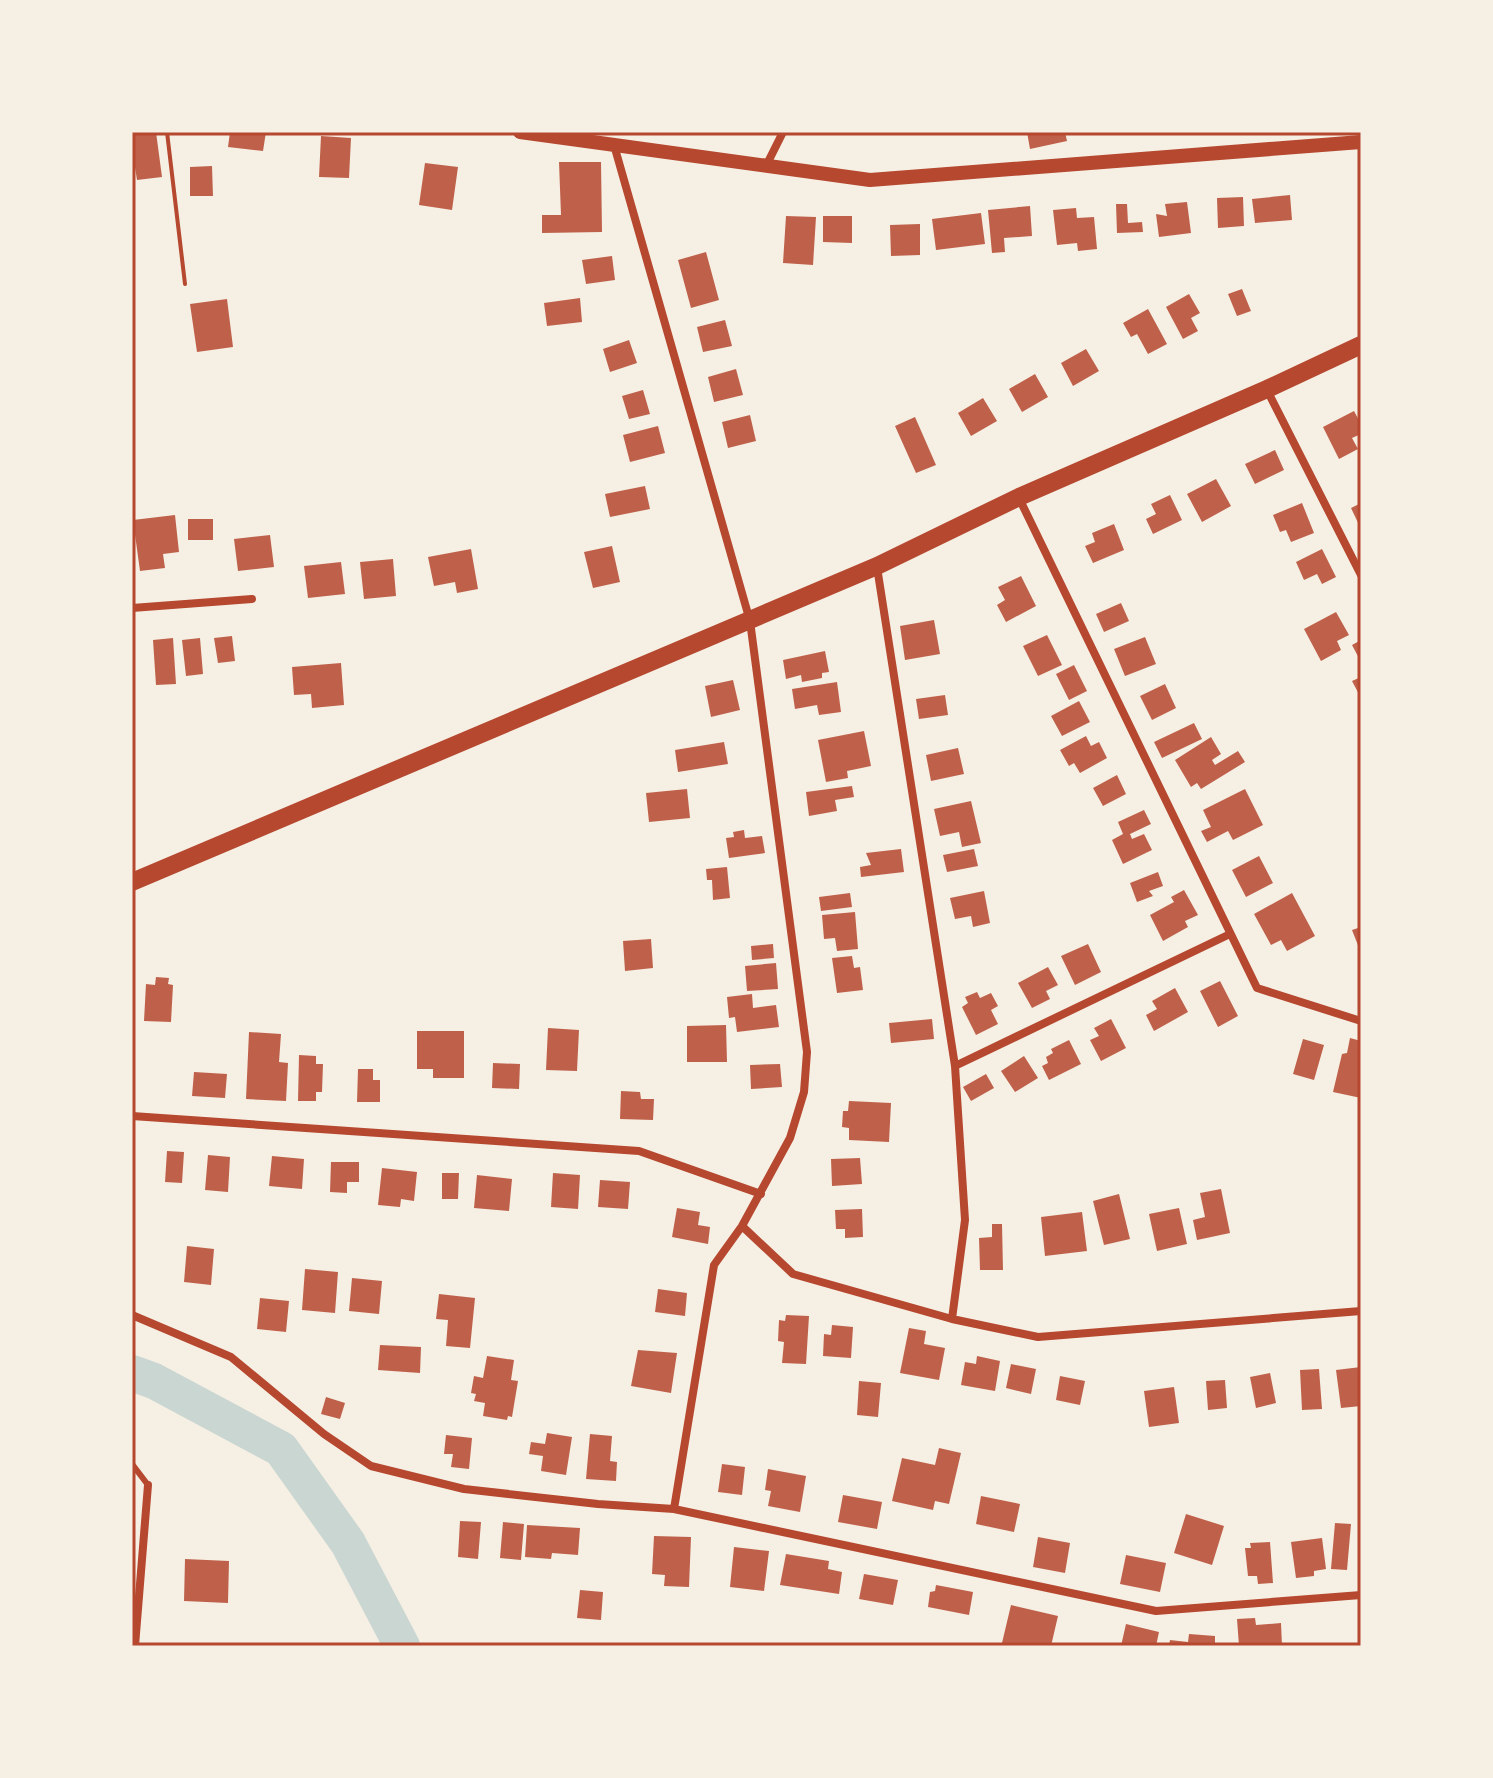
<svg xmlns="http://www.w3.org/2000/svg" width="1493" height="1778" font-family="'Fira Sans',sans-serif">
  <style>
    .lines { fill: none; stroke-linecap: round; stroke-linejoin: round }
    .river { stroke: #c9d6d2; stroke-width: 36 }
    .building { fill: #bf614a }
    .path { stroke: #b5482f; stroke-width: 4 }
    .service { stroke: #b5482f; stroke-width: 6 }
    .minor { stroke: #b5482f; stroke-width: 8 }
    .tertiary { stroke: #b5482f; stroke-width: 14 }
    .primary { stroke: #b5482f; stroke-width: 18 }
    .neatline { fill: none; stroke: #b5482f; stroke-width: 3 }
  </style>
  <rect width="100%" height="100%" fill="#f6efe4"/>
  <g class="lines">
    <!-- river -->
    <path class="river" d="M132,1373L154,1381L281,1449L348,1543L402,1646"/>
  </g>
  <!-- building -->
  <path class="building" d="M132,132H156L162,177L137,180L134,161H132Z
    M230,132H266L263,151L228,147Z
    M1027,132H1065L1067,141L1030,149Z
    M321,136L351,138L349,178L319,177Z
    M559,162H601L602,232L542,233V215H561Z
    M425,163L458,167L452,210L419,205Z
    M212,166L213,196H190V167Z
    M1290,195L1292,220L1255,223L1252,199Z
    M1243,197L1244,226L1218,228L1217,198Z
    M1187,202L1191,233L1159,237L1156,214L1167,216L1165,204Z
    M1116,204H1127L1128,223L1142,222L1143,232L1117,233Z
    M1030,206L1032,236L1004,238L1005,252L992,253L988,210Z
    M1076,208L1077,218L1094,217L1097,249L1078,251L1077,243L1057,245L1053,210Z
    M981,213L985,244L936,250L932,219Z
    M786,216L816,217L813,265L783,263Z
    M823,216H852V243L823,242Z
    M920,224V255L891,256L890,225Z
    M706,252L719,300L691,308L678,260Z
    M612,256L615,280L586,284L582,260Z
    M1242,289L1251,311L1237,316L1228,294Z
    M1189,294L1200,313L1191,318L1198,331L1183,339L1166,307Z
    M580,298L582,322L547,326L544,303Z
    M227,299L233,347L197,352L190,304Z
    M1148,309L1167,344L1148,354L1137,334L1131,337L1123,323Z
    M725,320L732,346L703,352L697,327Z
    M629,340L637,363L610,372L603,349Z
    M1086,349L1099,371L1073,386L1061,363Z
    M736,369L743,395L714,402L708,377Z
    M1035,374L1048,397L1022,412L1009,389Z
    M643,390L650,414L629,419L622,396Z
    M983,398L997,421L971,436L958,413Z
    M1354,411L1361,424V434L1352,438L1358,449L1339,459L1323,427Z
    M750,415L756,441L728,448L722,422Z
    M915,417L936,465L916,473L895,426Z
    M658,426L665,453L630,462L623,435Z
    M1275,450L1284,470L1255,484L1245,464Z
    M1216,479L1231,506L1202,522L1187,494Z
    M645,486L650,509L610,517L605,494Z
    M1170,495L1182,520L1153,534L1146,519L1156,514L1151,504Z
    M1302,503L1314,533L1291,542L1286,530L1280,532L1273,515Z
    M1361,503V529L1351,508Z
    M175,515L179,552L163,554L165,568L140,571L133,520Z
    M188,519H213V540H188Z
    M1114,524L1124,550L1093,563L1085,546L1095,542L1092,533Z
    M270,535L274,567L238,571L234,539Z
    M612,546L620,582L593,588L584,552Z
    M471,549L478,589L457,593L455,582L434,586L428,557Z
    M1322,549L1336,577L1322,584L1317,574L1304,580L1296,562Z
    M393,559L396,596L364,599L360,562Z
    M341,562L345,594L308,598L304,566Z
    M1021,576L1036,606L1006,622L997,605L1005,600L998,587Z
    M1121,603L1129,621L1104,632L1096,614Z
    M1336,612L1349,635L1337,641L1341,650L1321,661L1304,629Z
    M934,620L940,654L905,660L900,626Z
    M1047,635L1062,665L1038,676L1023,646Z
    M232,636L235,661L218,663L214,638Z
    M1145,637L1156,664L1125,676L1114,649Z
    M173,638L176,684L156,685L153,640Z
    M200,638L203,674L186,676L182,640Z
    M1361,640V662L1352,645Z
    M825,651L829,672L822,673V678L802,682L801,675L786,679L783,660Z
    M341,663L344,705L312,708L311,694L294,695L292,667Z
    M1074,665L1087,691L1069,700L1056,674Z
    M1361,677V698L1352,681Z
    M733,680L740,710L711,717L705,686Z
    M837,682L841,712L819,715L817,705L795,709L792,689Z
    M1165,684L1176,708L1152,720L1140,696Z
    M945,695L948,715L919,719L916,699Z
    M1079,701L1090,722L1062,736L1051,716Z
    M1194,723L1202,739L1162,758L1154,742Z
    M864,731L871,766L847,771L848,778L826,782L818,740Z
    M1086,736L1091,746L1099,742L1107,758L1080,773L1074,763L1069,766L1060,750Z
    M1211,737L1221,754L1212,760L1215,765L1238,751L1245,762L1201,789L1197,783L1191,787L1175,760Z
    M724,742L728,764L678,772L675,750Z
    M958,748L964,774L931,781L926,755Z
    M1117,775L1126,794L1103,806L1093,788Z
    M852,786L854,797L835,800L837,811L809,816L806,792Z
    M687,789L690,818L649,822L646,793Z
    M1245,789L1263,825L1233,840L1228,831L1207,842L1201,831L1211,827L1203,810Z
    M971,801L981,843L962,847L959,832L940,836L934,809Z
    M1144,810L1151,824L1130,834L1132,839L1144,834L1152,850L1123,864L1112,840L1123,834L1118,822Z
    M744,830L745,838L762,836L765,853L729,858L726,838L734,837L733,832Z
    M901,849L904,872L861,877L860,867L871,865L866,853Z
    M974,849L978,866L947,872L943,855Z
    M1259,856L1273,883L1246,897L1232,870Z
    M727,867L730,898L713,900L712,880H707L706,869Z
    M1158,872L1163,886L1149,891L1153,896L1137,902L1130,883Z
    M1184,890L1198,915L1185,921L1188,927L1163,941L1150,915L1174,902L1171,897Z
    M984,891L990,923L973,927L971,916L955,919L950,898Z
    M850,893L852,907L821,911L819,897Z
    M1292,893L1315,936L1287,951L1281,940L1271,945L1254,914Z
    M855,912L858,949L837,951L835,938L824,939L822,915Z
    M1361,927V953L1352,930Z
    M651,939L653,968L625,971L623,941Z
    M773,944L774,958L752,960L751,946Z
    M1088,944L1101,972L1075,985L1061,956Z
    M852,956L854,968L860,967L863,990L837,993L832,958Z
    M776,963L778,989L747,991L745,966Z
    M1048,967L1058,985L1046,991L1050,999L1032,1008L1018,983Z
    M156,977L169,978L168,984L173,985L171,1022L144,1021L146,984L155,985Z
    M1220,981L1238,1016L1218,1027L1200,991Z
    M1175,988L1188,1012L1154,1031L1146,1015L1157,1009L1152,1001Z
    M977,992L980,998L991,993L998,1006L991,1010L998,1024L976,1035L962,1007L968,1003L965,997Z
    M752,994L753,1008L776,1005L779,1027L737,1032L735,1017L729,1018L727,997Z
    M932,1019L934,1039L891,1043L889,1023Z
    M1111,1019L1126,1048L1101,1061L1090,1040L1099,1036L1094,1028Z
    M726,1025L727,1062H687V1026Z
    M548,1028L579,1030L577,1071L546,1070Z
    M417,1031H464V1078H433V1069H417Z
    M249,1032L281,1034L279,1062L288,1063L286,1101L246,1099Z
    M1350,1038L1361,1041V1098L1333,1092L1342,1054L1347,1053Z
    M1303,1039L1324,1045L1314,1080L1293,1074Z
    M1069,1040L1081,1064L1049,1080L1042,1066L1048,1063L1046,1057L1053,1053L1051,1049Z
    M299,1055L316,1056V1064H323L322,1092H316V1101H298Z
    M1024,1056L1038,1078L1015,1092L1001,1071Z
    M493,1063L520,1064L519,1089L492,1088Z
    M780,1064L782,1087L751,1089L750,1065Z
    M358,1069H373V1080H380V1102H357Z
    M194,1072L227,1074L225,1098L192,1096Z
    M986,1074L994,1088L971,1101L963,1087Z
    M621,1091L640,1092L641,1099H654L653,1120L620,1119Z
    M849,1101L891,1103L889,1142L849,1140V1128L842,1127L843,1111H848Z
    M167,1151L184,1152L182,1183L165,1182Z
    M208,1155L230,1157L228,1192L205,1190Z
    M272,1156L304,1159L302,1189L269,1186Z
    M860,1158L862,1184L832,1186L831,1159Z
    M331,1162H359V1182H347V1193L330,1192Z
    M382,1168L417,1172L414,1201L401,1199L400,1207L378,1205Z
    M442,1173H459L458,1199H442Z
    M553,1173L580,1175L578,1209L551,1207Z
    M477,1175L512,1179L509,1211L474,1208Z
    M600,1180L630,1182L628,1209L598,1207Z
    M1221,1189L1230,1233L1197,1240L1193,1220L1205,1217L1200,1193Z
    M1119,1194L1130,1239L1104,1245L1093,1201Z
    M677,1208L700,1212L698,1225L710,1227L708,1244L672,1237Z
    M1179,1208L1187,1244L1157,1251L1149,1214Z
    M862,1209L863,1237L845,1238V1229H836L835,1210Z
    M1082,1212L1087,1251L1045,1256L1041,1217Z
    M992,1224H1002L1003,1270H980L979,1238L992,1237Z
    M187,1246L214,1249L211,1285L184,1282Z
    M305,1269L338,1272L335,1313L302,1310Z
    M352,1278L382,1281L379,1314L349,1311Z
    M658,1289L687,1293L685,1316L655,1312Z
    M439,1294L475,1298L470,1348L446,1346L448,1320L436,1319Z
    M260,1298L289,1301L286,1332L257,1329Z
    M786,1315L809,1316L806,1364L782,1363L784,1342L778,1341L779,1320L785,1321Z
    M832,1325L853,1327L851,1358L823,1356L824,1334L831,1335Z
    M909,1328L926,1331L924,1344L945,1348L939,1380L900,1373Z
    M380,1345L421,1347L420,1373L378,1370Z
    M638,1350L677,1353L671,1393L631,1386Z
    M487,1356L514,1360L511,1380L518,1381L512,1417L508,1416L507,1420L483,1416L485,1403L474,1401L476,1394L471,1393L474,1376L483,1378Z
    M977,1356L1000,1361L995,1391L961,1385L965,1362L976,1364Z
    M1011,1364L1036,1369L1031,1394L1006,1388Z
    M1361,1367V1406L1341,1408L1336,1370Z
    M1319,1369L1322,1409L1302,1410L1300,1370Z
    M1270,1373L1276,1403L1256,1408L1250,1377Z
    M1060,1376L1085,1381L1080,1405L1056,1400Z
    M1225,1380L1227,1408L1208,1410L1206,1381Z
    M859,1381L881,1383L878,1417L857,1415Z
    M1174,1387L1179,1423L1149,1427L1144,1391Z
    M326,1397L345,1403L340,1419L321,1414Z
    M547,1433L572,1437L566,1475L541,1471L543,1456L529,1454L531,1442L545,1444Z
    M590,1434L612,1436L610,1461L617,1462L616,1481L586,1479Z
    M446,1435L472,1438L469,1469L451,1467L453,1454H444Z
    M939,1448L961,1453L949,1504L935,1501L933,1510L892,1501L902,1458L935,1465Z
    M722,1464L745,1467L742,1495L718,1492Z
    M768,1469L806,1476L800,1512L768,1506L771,1491L765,1490Z
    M843,1495L882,1502L877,1529L838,1522Z
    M981,1496L1020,1504L1014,1532L976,1524Z
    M1186,1514L1224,1526L1212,1565L1174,1553Z
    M460,1521L481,1522L478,1559L458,1557Z
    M503,1522L524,1524L521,1560L500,1558Z
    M1335,1523L1351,1524L1347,1570L1331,1569Z
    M527,1525L580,1528L578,1555L552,1553L551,1559L525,1557Z
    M654,1536L691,1537L689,1587L664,1586L665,1575L652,1574Z
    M1038,1537L1070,1543L1065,1573L1033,1567Z
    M1322,1538L1326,1569L1314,1571V1576L1296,1578L1291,1542Z
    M1270,1542L1273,1583L1258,1584L1257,1576H1248L1245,1548H1251L1250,1543Z
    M734,1547L769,1551L764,1591L730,1587Z
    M786,1554L829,1561L828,1569L842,1572L839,1594L780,1585Z
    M1126,1555L1166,1563L1160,1592L1120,1584Z
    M185,1559L229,1561L228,1603L184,1601Z
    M864,1574L898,1580L893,1605L859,1599Z
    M936,1585L973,1592L969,1615L928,1607L930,1592L935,1591Z
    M580,1590L603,1592L601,1620L577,1618Z
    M1011,1605L1058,1616L1051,1646H1015L1002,1643Z
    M1255,1618L1256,1625L1281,1623L1282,1646H1239L1237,1619Z
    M1126,1624L1159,1632L1156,1646H1121Z
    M1189,1634L1215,1636V1643L1229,1644L1228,1646H1169L1170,1640L1188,1642Z"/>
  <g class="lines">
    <!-- path -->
    <path class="path" d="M167,132L185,284"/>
    <!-- service -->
    <path class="service" d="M132,1464L148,1485"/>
    <!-- minor -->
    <path class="minor" d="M614,145L750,621L807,1052L804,1092L790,1138L742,1226L714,1265L674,1509
      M766,166L783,132
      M1267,390L1361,575
      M1019,498L1257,988L1361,1021
      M877,567L955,1066L965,1220L952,1319
      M132,608L252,599
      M955,1066L1230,934
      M132,1116L639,1151L761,1194
      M742,1226L793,1274L952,1319L1038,1337L1361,1311
      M132,1315L231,1357L324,1434L371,1466L464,1489L598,1504L674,1509L1156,1611L1361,1595
      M135,1646L148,1485"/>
    <!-- tertiary -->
    <path class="tertiary" d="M520,132L870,180L1361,142"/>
    <!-- primary -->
    <path class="primary" d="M132,882L877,566L1019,497L1267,389L1361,345"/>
  </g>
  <!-- border -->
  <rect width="1493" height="1778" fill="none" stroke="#f6efe4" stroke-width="268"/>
  <rect x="134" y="134" width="1225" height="1510" class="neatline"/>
</svg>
